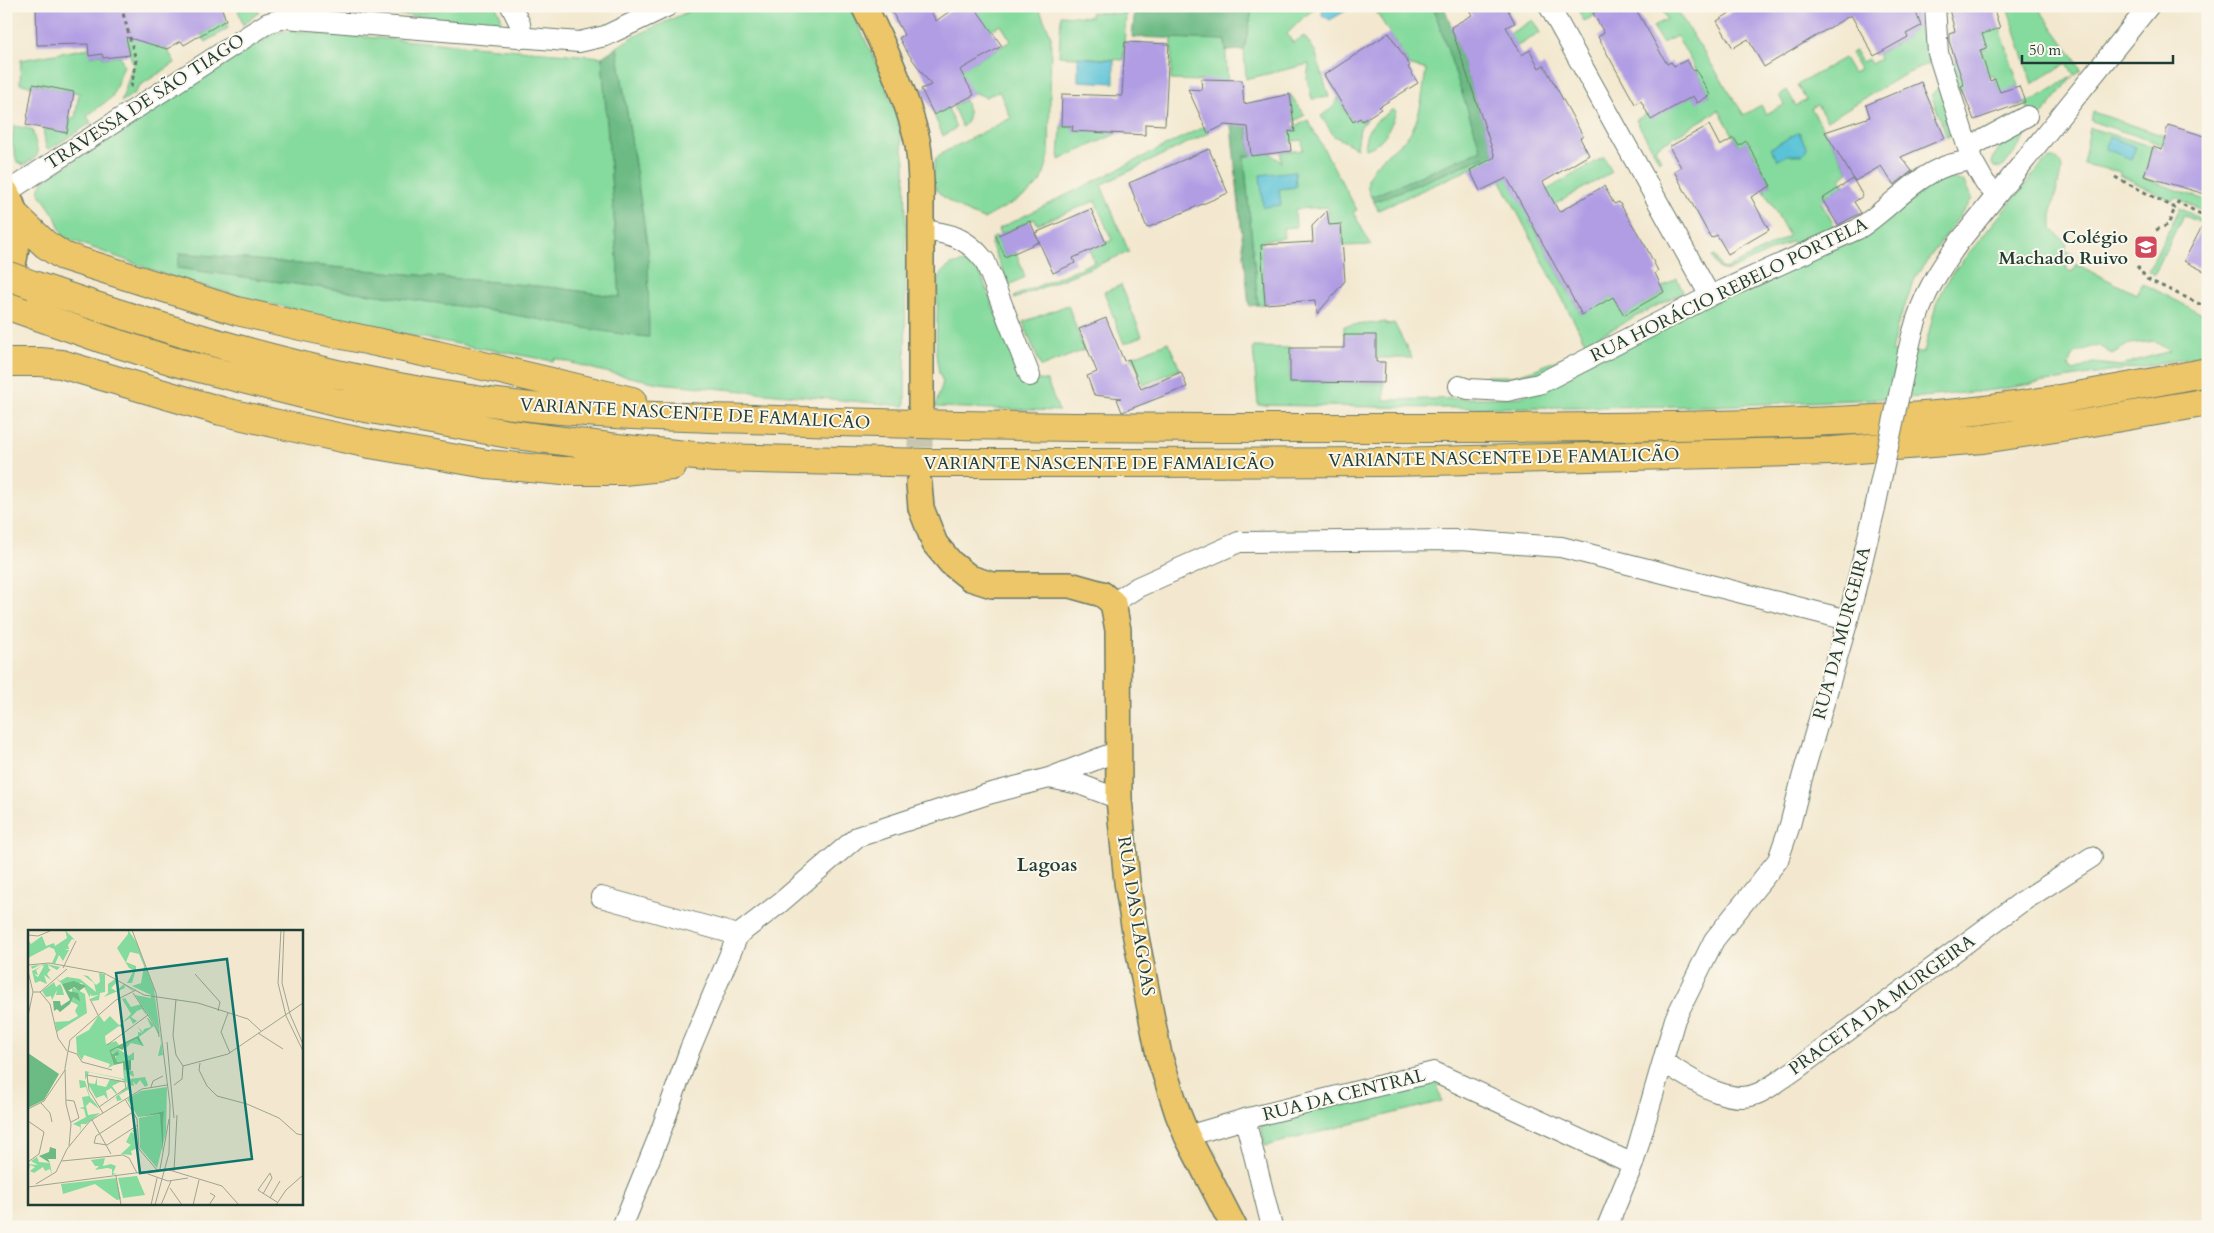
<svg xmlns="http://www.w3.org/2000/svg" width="2214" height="1233" font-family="Cardo,serif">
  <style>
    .green { fill: #85da9d; stroke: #528c68; fill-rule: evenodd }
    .forest { fill: #6cba84; stroke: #467c5c }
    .water { fill: #5ac3d7; stroke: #3c8086 }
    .building { fill: #b19de4 }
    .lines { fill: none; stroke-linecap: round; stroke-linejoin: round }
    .major-tunnel { stroke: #c9c6b0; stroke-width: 25; stroke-dasharray: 25 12; stroke-linecap: butt }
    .minor-casing { stroke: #69796a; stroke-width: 22 }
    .major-casing { stroke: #69796a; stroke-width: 28 }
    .highway-casing { stroke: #69796a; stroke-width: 30 }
    .path { stroke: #69796a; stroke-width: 3; stroke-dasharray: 4 4; stroke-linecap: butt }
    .minor { stroke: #fff; stroke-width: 20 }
    .major { stroke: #ecc669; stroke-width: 25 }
    .highway { stroke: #ecc669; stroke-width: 28 }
    .minor-bridge-casing { stroke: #69796a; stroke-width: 22; stroke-linecap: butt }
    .highway-bridge-casing { stroke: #69796a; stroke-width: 30; stroke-linecap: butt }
    .minor-bridge { stroke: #fff; stroke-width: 20 }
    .highway-bridge { stroke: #ecc669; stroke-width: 28 }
    .labels { text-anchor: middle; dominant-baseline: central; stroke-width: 4; stroke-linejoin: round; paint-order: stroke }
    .street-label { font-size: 18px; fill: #1f3d34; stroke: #fbf7ec }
    .poi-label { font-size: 18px; font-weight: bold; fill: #1f3d34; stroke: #fbf7ec; text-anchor: end }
    .neighbourhood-label { font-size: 19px; font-weight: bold; fill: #1f3d34; stroke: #fbf7ec }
    .inset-road { fill: none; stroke: #9ea491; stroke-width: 1 }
    .view { fill: #0f766e; fill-opacity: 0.15; stroke: #0f766e; stroke-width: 2.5 }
    .inset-edge { fill: none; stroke: #1f3d34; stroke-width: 2.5 }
  </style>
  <rect width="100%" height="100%" fill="#fbf7ec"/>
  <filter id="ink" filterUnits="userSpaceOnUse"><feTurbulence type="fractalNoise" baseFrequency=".02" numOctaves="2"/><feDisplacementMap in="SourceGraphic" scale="10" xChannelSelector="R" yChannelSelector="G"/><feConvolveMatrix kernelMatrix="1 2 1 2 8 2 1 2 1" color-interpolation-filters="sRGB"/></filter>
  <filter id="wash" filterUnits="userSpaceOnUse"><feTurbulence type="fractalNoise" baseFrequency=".0096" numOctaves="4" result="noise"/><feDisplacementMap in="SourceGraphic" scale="20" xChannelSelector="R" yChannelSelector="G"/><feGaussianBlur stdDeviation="1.12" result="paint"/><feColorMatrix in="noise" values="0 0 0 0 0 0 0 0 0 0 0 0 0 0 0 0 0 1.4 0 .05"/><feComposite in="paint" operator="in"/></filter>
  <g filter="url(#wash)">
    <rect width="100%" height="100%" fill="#f3e8cf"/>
    <!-- green -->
    <path class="green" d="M237,6H257L259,12L243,25Z
      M290,6H408L417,12H426L430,6H496L501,17V21L498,25L415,16Z
      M700,6H849L882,75L897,117L905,161L906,231L905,406L659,383L601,371L554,358L553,361L413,336L258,301L174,278L63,237L55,216L38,191L44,180L267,37L277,32L296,31L602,57L620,297L558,288L181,253L177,268L475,308L623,334L648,337V250L617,47L631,38Z
      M978,6H1038L1051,36L1049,156L1042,180L1028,194L984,219C972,216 939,198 935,187C932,180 934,167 935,160L944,152L1011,118L999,91L986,97L970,91L960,70L1011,41L1001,25L991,30L970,12Z
      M1253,6H1319L1305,16L1287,34L1293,43L1304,36L1315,51L1329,97L1312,99L1307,79L1309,64L1246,79L1244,50Z
      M1386,6H1433L1481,150L1371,197C1355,166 1401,150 1412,130C1422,112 1423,88 1426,69L1410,66L1377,13Z
      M1588,6H1605L1593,13L1594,16L1584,21L1579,12Z
      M1660,6H1674L1744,115L1761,105L1766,114L1784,105L1779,95L1787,90L1796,106L1806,100L1797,85L1844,58L1853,73L1860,69L1851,53L1855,51L1862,62L1868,59L1871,64L1880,59L1878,54L1908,37L1906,34L1918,27L1932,62L1898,78L1827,121L1817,105L1811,108L1849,172L1840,178L1844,185L1820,200L1838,232L1797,249L1792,241L1728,271L1719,269L1712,257L1715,256L1721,268L1726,269L1789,236L1764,190L1771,185L1759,163L1747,161L1755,156L1746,142L1739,146L1719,110L1655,148L1661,160L1659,161L1636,120L1648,113L1693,96L1697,102L1710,95L1677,36L1662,43L1653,27L1667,19Z
      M2007,6H2037L2076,60L2081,70L2074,75L2067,63L2032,84Z
      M1091,12L1126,14L1123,60L1059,56L1061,15L1091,17Z
      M226,20L228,28L206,42L201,35Z
      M1533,20L1540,33L1467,75L1463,61Z
      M122,25L167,49L175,63L139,86L136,92L121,102L133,65Z
      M2000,28L2019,86L2011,88L2012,93L2002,97L1993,75L1978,80L1959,92L1950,65L1956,63L1955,59L1986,48L1982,34Z
      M1172,38L1225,40L1228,89L1201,80V81L1171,80Z
      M89,48L90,56L102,54L103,58L120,56L124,65L112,97L87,116L91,123L50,149L46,148L43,128L67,133L70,117L75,118L79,93L34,84L33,86L20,84L21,60Z
      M2073,76L2035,124L2026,104L2014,106L2037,98Z
      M1940,86L1954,134L1947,137L1931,95Z
      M1290,94L1305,115L1293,122Z
      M1338,98L1353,122L1360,118L1362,121L1367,118L1360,128L1357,148L1334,136L1321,116L1332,108Z
      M965,100C968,111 972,119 962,127L953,106Z
      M948,108L956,128L943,136L934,115Z
      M1393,109L1396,112C1391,127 1382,146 1365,149C1364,125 1377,122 1393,109Z
      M2093,112L2165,136L2163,145L2091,121Z
      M1308,120L1357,210L1353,212L1371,245L1343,246L1341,225H1329L1327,207L1295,209L1296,227L1283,228L1284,238L1261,241L1265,304L1258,305L1244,156L1270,153L1281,162V152L1303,150L1302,140L1271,144L1270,138L1249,140L1247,127L1295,132L1294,127Z
      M14,126L32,129L38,153L36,157L24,165L17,162L12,142Z
      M1061,126H1073V131L1118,133L1059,160Z
      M1205,126L1208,133L1101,185L1129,252L1014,299L1015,296L1094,262L1090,250L1112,240L1095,201L1037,224L1035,219L1000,234L998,229Z
      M2031,126L2033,127L2004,166L2000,168L1994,167L1992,163C1997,143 2014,135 2031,126Z
      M2090,128L2153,147L2144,178L2208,201V213L2175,197L2172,201L2120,175L2121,172L2083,164Z
      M1494,153L1522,204L1604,157L1612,172L1529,219L1581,314L1613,297L1624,315L1664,292L1662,287L1677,278L1683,292L1595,338L1599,348L1521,383L1470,380L1487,376H1513L1536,369L1566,356L1586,344L1490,160L1378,210L1374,202Z
      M2050,159H2057L2061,164L2062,169L2052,208V229L2067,244L2065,251L2073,255L2066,269L2072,272L2076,264L2136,294L2142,283L2208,317V354L2128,369L1994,390L1923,397L1714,406L1434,408L1258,405L1253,347L1290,348V382L1384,383V400L1521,397L1938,180L1952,178L1964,182L1972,199L1916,276L1897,327L1891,352H1924L1936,304L1950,276L2042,164ZM2154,341L2170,351L2131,362L2121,366L2093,363L2074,371L2068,366L2075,353L2097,345L2112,354L2129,344Z
      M2180,208L2204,221L2203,224L2183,215L2154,275L2148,271Z
      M996,236L1005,257L1016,252L1025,277L1009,285L991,244L992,239Z
      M964,262L975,265L982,277L1020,377L1047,381L1059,411L935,407L943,382L939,373L936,354L938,284L942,272L951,265Z
      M1121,285L1142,336L1124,344L1104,292Z
      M1068,305L1084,350L1041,367L1023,322Z
      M1386,322L1387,325L1394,323L1412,358H1376L1344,335V326Z
      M1168,342L1180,369L1144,385L1132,357Z
      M1436,1079L1442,1101L1265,1146L1260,1125Z"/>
    <!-- forest -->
    <path class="forest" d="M1146,6H1253L1244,50L1226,51L1225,40L1132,37L1135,8L1146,9Z
      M1433,6H1444L1494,153L1374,202L1371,197L1481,150Z
      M617,47L648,250L649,337C589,332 532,316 473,308C375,294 276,282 177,268L180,253L558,288L620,297L602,57Z
      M1231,125L1247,127L1251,156H1244L1258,305L1249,306Z"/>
    <!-- water -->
    <path class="water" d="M1323,6H1354L1330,20L1322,15Z
      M1078,57L1114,60V83L1078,81Z
      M1799,132L1807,149L1803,155H1788L1778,160L1771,148Z
      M2110,137L2136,147L2131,159L2105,149Z
      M1295,171L1296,187L1279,189L1281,205L1263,207L1260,175Z"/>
    <g id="blocks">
      <!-- building -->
      <path class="building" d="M36,6H221L226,20L184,45L181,41L167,49L126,37L130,55L103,58L102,54L89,56L88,44L37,45Z
        M889,6H928L936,21L957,6H974L1002,46L960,70L974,95L934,115L921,89L931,85L905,49L899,38L904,35Z
        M1467,6H1506L1515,23L1506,27L1522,55L1530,50L1539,68L1544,65L1583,136L1580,138L1589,155L1543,182L1559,212L1604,186L1614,204L1619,202L1646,247L1658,271L1655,273L1664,292L1624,315L1613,297L1582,315L1507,178L1480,191L1470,170L1495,157L1451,27L1472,15Z
        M1605,6H1634L1667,64L1671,62L1674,66L1687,60L1693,71L1696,70L1710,95L1697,103L1693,96L1651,120L1641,101L1635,104L1598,37L1604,33L1593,13Z
        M1730,6H1902L1912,9L1916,12L1921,26L1906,34L1908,37L1874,56L1851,15L1764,67L1748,39L1733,48L1717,21L1733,11Z
        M1948,6H1988L1990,11L1994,10L2000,28L1982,34L1987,48L1980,50L1990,81L1995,79L2000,92L2019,86L2025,102L1974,120L1961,86L1964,85L1949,41V33L1955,31Z
        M1389,33L1410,66L1408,67L1418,83L1379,107L1381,109L1362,121L1360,118L1353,122L1324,75Z
        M1125,42L1169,44L1165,125L1145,124V135L1072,131L1073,126H1061L1062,94L1122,96Z
        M1201,79L1242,80L1244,104L1290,94L1295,132L1289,131L1291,151L1251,156L1248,127L1225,125L1208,133L1188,89L1202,90Z
        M1921,82L1945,138L1901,157L1912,171L1894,185L1881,166L1855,181L1825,132L1870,117L1866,105Z
        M33,84L74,92L67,133L26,125Z
        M1709,125L1720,146L1734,138L1739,146L1746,141L1771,186L1751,197L1769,230L1728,254L1717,235L1711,238L1681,184L1674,171L1681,167L1669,147Z
        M2168,125L2208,137V195L2144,176L2153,147L2162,150Z
        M1209,149L1228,193L1147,228L1129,183Z
        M1853,179L1863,196L1854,202L1861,213L1838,225L1822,199Z
        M1091,209L1106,243L1073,258L1075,263L1053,273L1035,233Z
        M1327,211L1329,225L1341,224L1345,281L1317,314L1316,300L1265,304L1261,245L1313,242L1312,226Z
        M2208,215V273L2184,261Z
        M1030,221L1039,242L1005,257L996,236Z
        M1106,318L1124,361L1129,359L1141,389L1181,372L1187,387L1122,412L1117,399L1121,398L1094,395L1087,376L1097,372L1079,329Z
        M1344,335H1376V362H1385L1384,383L1290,382V348H1344Z"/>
    </g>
  </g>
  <g filter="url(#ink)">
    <use href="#blocks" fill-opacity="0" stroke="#69796a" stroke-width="1"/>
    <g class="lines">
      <!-- major-tunnel -->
      <path class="major-tunnel" d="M919,484L921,406"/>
      <!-- minor casing -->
      <g class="minor-casing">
        <path id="minor" d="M511,6L520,24L522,38
          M1549,6L1710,296
          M1935,6L1938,53L1964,136L1972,160L1985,183L1997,195
          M1968,148L2027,116
          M7,192L249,35L268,23L285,18L579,42L605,36L668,6
          M921,230C950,233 966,237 985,261L1030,376
          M1908,352C1918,305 1931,281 1959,242L2149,6
          M1459,386L1468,389L1507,391L1539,384L1710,296L1858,229C1887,211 1914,177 1946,166C1954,163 1963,162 1972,160
          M1113,603L1138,587L1239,542L1459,540L1561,547L1848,620
          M1049,778L1118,751
          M601,897L738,935
          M1663,1062C1689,1077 1728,1108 1759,1093C1772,1087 1784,1077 1795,1070L2020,903L2092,857
          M1245,1119L1272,1227
          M1187,1136L1245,1119L1434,1072L1633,1164
          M622,1227L659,1136L690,1049L738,935L781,902L857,837L988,794L1049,778L1079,784L1119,799
          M1607,1227L1633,1164L1675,1019L1714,940L1778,860L1790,825L1802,778L1848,620L1875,508"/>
      </g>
      <!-- major casing -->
      <g class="major-casing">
        <path id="major" d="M864,6C884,46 904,89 915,132C920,148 920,165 921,182V406
          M6,192C25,224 15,260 6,295
          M919,484L921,508L935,544L951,563L970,578L992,585H1070L1102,594L1113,603L1118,630L1119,799L1127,882L1135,932L1159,1055L1178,1114L1187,1136L1234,1227"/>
      </g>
      <!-- highway casing -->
      <g class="highway-casing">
        <path id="highway" d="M17,217L45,244L63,256L237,311L305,327L437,355L632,401
          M33,285C187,338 352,386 514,405C601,416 690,417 778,420C947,426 1116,428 1285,428C1428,428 1572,429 1715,425C1789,423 1862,421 1936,415C2027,407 2118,389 2208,372
          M6,305L103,339L179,363L338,403L509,434L617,448L715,458L931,463H1139L1391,462L1832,451L1983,439L2081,424L2208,402
          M6,362H40L61,364L221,411L291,427L370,444L487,464L563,471H623L672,466"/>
      </g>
      <!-- path -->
      <path class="path" d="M121,6L136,60L131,88
        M2115,177L2175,208L2178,202L2208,218
        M2156,230L2168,225L2175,208
        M2137,266L2147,279L2208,308"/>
      <!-- minor -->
      <use href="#minor" class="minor"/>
      <!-- major -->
      <use href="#major" class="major"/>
      <!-- highway -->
      <use href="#highway" class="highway"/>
      <!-- minor-bridge casing -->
      <g class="minor-bridge-casing">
        <path id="minor-bridge" d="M1875,508L1908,352"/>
      </g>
      <!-- highway-bridge casing -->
      <g class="highway-bridge-casing">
        <path id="highway-bridge" d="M6,275L33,285"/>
      </g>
      <!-- minor-bridge -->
      <use href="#minor-bridge" class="minor-bridge"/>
      <!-- highway-bridge -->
      <use href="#highway-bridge" class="highway-bridge"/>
    </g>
  </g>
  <!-- icons -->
  <defs>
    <g id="school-square" transform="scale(1.25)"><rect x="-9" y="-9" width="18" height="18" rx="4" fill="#d1495b" stroke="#fbf7ec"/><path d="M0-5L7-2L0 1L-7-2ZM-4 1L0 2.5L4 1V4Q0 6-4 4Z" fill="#fff"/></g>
  </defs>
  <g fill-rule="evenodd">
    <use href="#school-square" x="2146" y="247"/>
  </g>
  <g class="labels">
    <!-- street labels -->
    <g class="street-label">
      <text transform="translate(145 102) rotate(-33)">TRAVESSA DE SÃO TIAGO</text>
      <text transform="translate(1729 290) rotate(-26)">RUA HORÁCIO REBELO PORTELA</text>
      <text transform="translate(695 414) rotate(3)">VARIANTE NASCENTE DE FAMALICÃO</text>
      <text transform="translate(1504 458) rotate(-1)">VARIANTE NASCENTE DE FAMALICÃO</text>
      <text x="1099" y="463">VARIANTE NASCENTE DE FAMALICÃO</text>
      <text transform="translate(1842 633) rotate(-75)">RUA DA MURGEIRA</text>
      <text transform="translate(1136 916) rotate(81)">RUA DAS LAGOAS</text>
      <text transform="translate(1882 1005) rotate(-36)">PRACETA DA MURGEIRA</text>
      <text transform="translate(1344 1095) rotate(-14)">RUA DA CENTRAL</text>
    </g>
    <!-- poi labels -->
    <g class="poi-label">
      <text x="2128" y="237">Colégio<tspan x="2128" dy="21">Machado Ruivo</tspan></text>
    </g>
    <!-- neighbourhood labels -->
    <g class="neighbourhood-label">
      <text x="1047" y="865">Lagoas</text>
    </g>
  </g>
  <!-- overview -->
  <g transform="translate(28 930)">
    <rect width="275" height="275" fill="#f3e8cf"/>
    <path d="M37,0L47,10L44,9L40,15L41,19H36L41,20L35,31L31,25L27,34L24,33L28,24L26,19L21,17L0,28V10L3,14L14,6L18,16L26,13L27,16L39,8ZM100,0L109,13L126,59L135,125L130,126L133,113L131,100L107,65L123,68V65L104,56L113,53L116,36L111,24L102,22L98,32L108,36V39L104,53H99L106,40L101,38L89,18L100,4ZM19,34L32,37L29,40L20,35L21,39H23L19,44L23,50L16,45L19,54L12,51L7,53L4,41L14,36L8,40L10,45L6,44L10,47L16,36L12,35L4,39L3,36ZM71,43L77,44V62L72,63L71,70L64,71L62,69L71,65L63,66L62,63V68L54,53L34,54L28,48L32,51L39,47L52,49L68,62L66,53L55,45L60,46L68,55L72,52ZM80,44V54L87,49L90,51L83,58L88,61L96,54L105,60V61L96,55L97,58L76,67L80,63ZM26,52L28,57L32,54L34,57L36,65H28L29,60L24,70L23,66L18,67L14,61ZM44,57L57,64L59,83L29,102L27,92L41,91L50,86L47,81L50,75L42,71L44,67L51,68L44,63ZM97,68L103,77L113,74L118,84V85L114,79L109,81L103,87L109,91L105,94L102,88L94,93L97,100L91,96L77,106L78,114L88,111L91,115L81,120L86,135L80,138L82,134L56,125L54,130L49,123L48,107L61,100L71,85L76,92L82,86L91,95L93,94L103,84L94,69ZM119,88H120L126,95L130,100L131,106L126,96L111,107L116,116L103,113L98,118L97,114L110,107V102L114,103L109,96L115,102L116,99L123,97ZM89,118L101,126L106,122V130L88,132V125L83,122ZM96,139L105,141L106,147L101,144V149L117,147L120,155L117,157L112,150L108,155L105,151L106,156L102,155L103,158L91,165L94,170L89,171L88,167L74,179L99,157V153L93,149L61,142L57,150V141L96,149ZM60,145V153L67,154L69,147V155L78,157L82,149L94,151L98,155L94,151L84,156L89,163L88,164L83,158L78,161L80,170L76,165L68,168L72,175L59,152ZM51,150L57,151L62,167L68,174L71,179L62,172L58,176L60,185L72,183L58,194H53L52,202V197L45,194L58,187L56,179L51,178L56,177L54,167L61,166L58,157L52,158ZM139,157L138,202L129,238L112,218L111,188L132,184L135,197L136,181L110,187L99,169L113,161ZM109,198L110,218L103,221L104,225L93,224L108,210L103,215L98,212L103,202L109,205L104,201ZM9,227L11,232L22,233L24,245L22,239L17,241L15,237L6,243L2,241L7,237L2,235L1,239L0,234L10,235L3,231ZM77,228L75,236L83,234L88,236L85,243L89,244L84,245V239L79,238L67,240L71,236H67L63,230ZM109,246L117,265L95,268L90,248ZM88,248L93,269L89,270L67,254L35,264L33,254Z" fill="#85da9d"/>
    <path d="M46,51L58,56L51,61L46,57L40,61L50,63L52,71L45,67L42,74L32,82L29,79L26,81L25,71H32L33,76L42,70L34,54ZM110,106L115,117L109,108L97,114L95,120L89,118L83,122L85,124L90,121L91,125L87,126L89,132L103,130V140H96V149L95,133L86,135L81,120ZM0,123L31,144L16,170L0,178ZM136,181L135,197V224L132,184L110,187ZM22,217L28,219V229H20L22,233L11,226L21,222Z" fill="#6cba84"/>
    <path class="inset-road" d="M104,0L128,63L142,175L141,223L127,275M253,0L250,53L258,86L275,121M256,0L254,53L262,84L275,114M0,5L10,6L22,1M0,35L21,33L76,43L116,65L170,73L220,89L233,101M35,38L48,11M0,41L5,62L0,86M167,44L192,72L190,81M5,62H12L22,74L30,108L39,121M12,62L39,39M105,63L130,100L131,107M62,69L70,85M148,69L145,105L148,125L155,136M200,83L193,102L202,123M230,103L255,119M139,112L146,188M79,115L120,85M40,121L49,124L54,132L84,140M172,133L171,140L179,156L189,166L219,174L251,188L269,204L275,205M146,155L154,149L155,136L200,124L275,73M123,157L125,151L135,146M97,169L109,189L111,219L129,240M38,170L46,171L51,188L43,192M13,173L22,183L24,192M71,177L98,158L97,152L59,145L61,160L75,183M0,179L16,171L37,140M64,190L83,224M0,191L16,202L11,224L0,232M79,215L66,213L68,206L105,182M79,215L110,195M41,216L43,194L38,174L37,138L42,110L88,70L108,60M34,231L95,225L101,228L109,243M132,239L141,189M146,241L149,185M120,244L140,251L160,248M88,246L93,275M8,254L28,242L39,219L62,191L114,159L139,155M0,257L138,239L194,256L211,275M142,258L154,275M235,264L244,248L242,243L230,260L233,262L249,272M242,268L252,251M123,275L129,248M133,275L143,251M165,275L171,250M181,275L187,266L182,263M248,275L258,260L275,245"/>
    <path class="view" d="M199,29L224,229L112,243L88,43Z"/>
    <rect width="275" height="275" class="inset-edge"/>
  </g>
  <!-- margin -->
  <rect width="2214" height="1233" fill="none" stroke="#fbf7ec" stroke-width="25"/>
  <!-- scale -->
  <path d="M2022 55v8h151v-8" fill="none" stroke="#1f3d34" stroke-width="2.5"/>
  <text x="2029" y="55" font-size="15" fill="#1f3d34" stroke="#fbf7ec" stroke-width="4" paint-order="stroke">50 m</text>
</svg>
